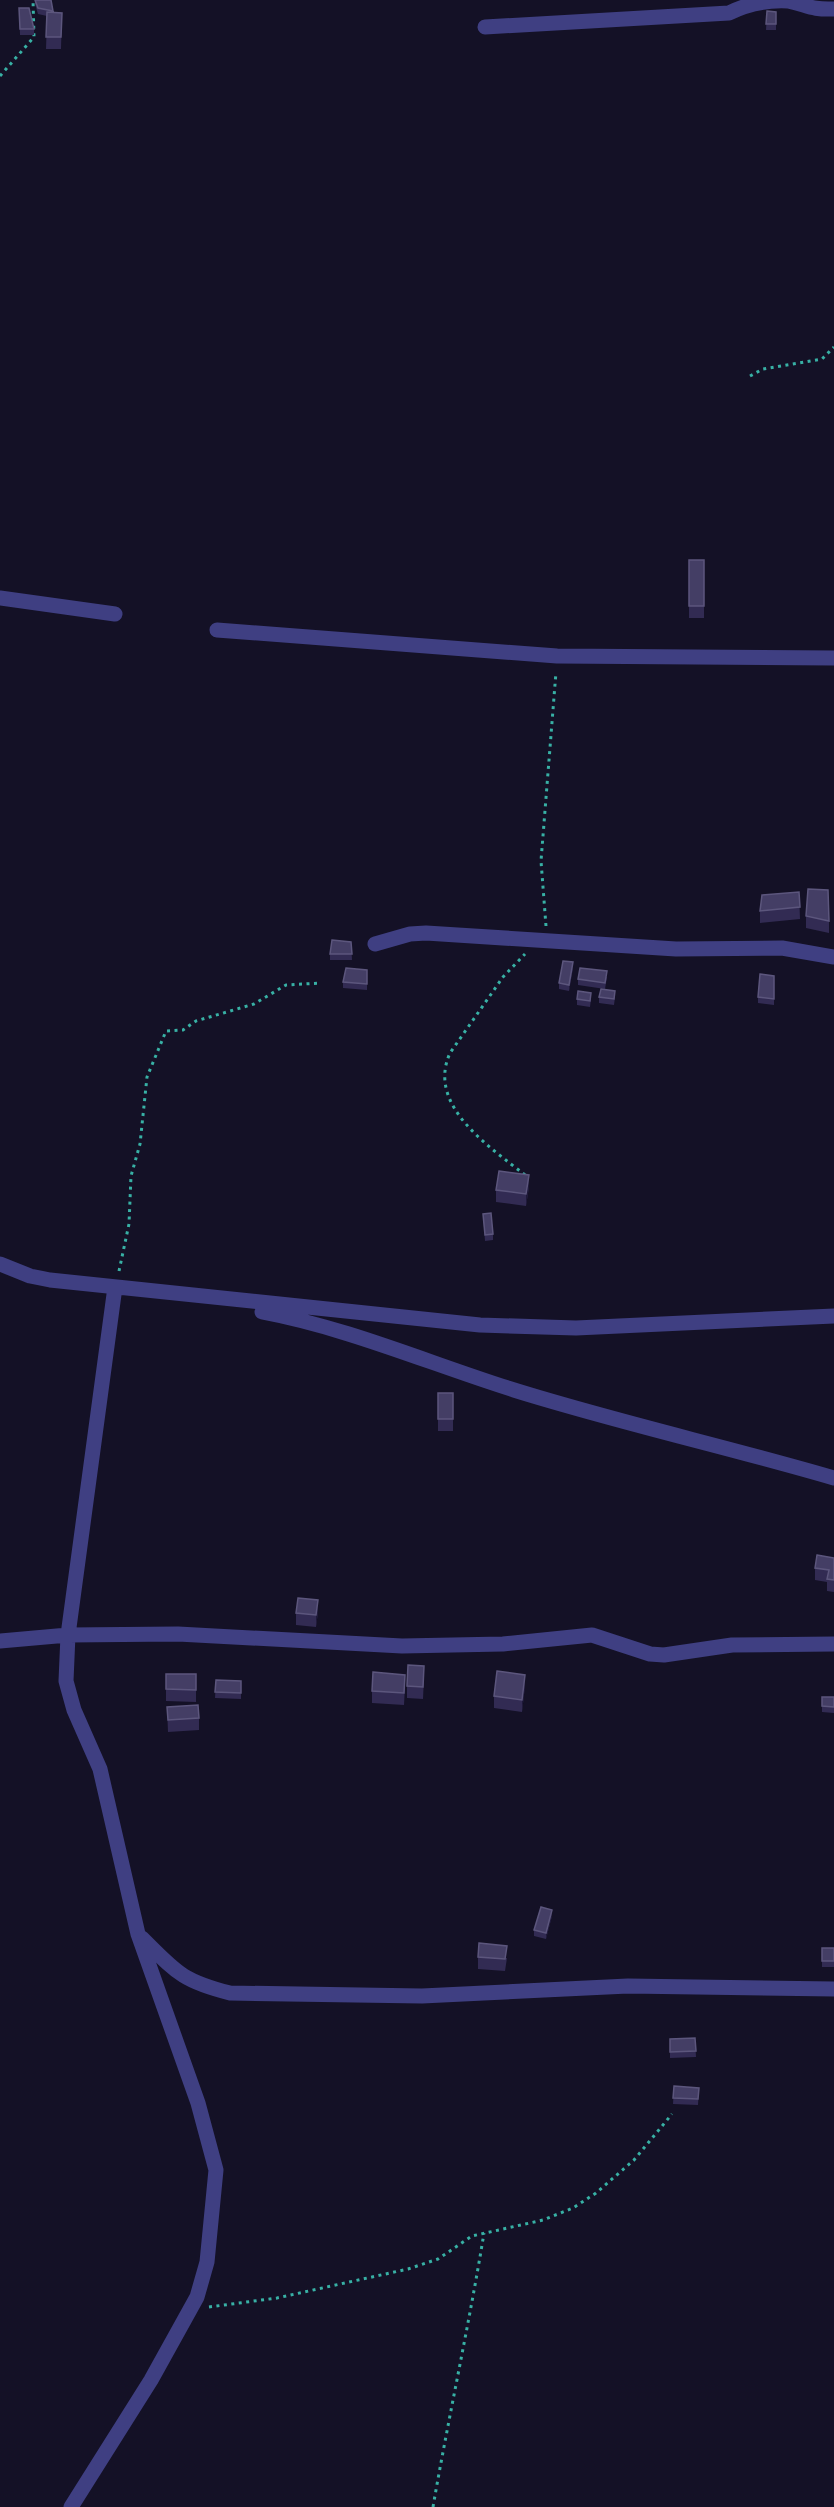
<svg xmlns="http://www.w3.org/2000/svg" width="834" height="2507" font-family="'Roboto Condensed',sans-serif">
  <style>
    .lines { fill: none; stroke-linecap: round; stroke-linejoin: round }
    .path { stroke: #38b1a5; stroke-width: 3; stroke-dasharray: 3 4.5; stroke-linecap: butt }
    .minor { stroke: #3f3f82; stroke-width: 15 }
    .wall { fill: #322b53 }
    .shaded-wall { fill: #1e1939 }
    .building { fill: #443e65; stroke: #5c567d; stroke-width: 1.5 }
  </style>
  <rect width="100%" height="100%" fill="#141126"/>
  <g class="lines">
    <!-- path -->
    <path class="path" d="M0,76L34,37L33,0
      M750,376L763,369L822,359L834,347
      M546,926L541,861L556,672
      M525,1175C490,1147 426,1106 450,1053L503,977L525,954
      M119,1271L129,1224L131,1176L140,1144L147,1077L166,1031L183,1030L196,1021L254,1004L286,985L321,983
      M209,2307L277,2298L408,2269L438,2259L472,2236L543,2220L573,2208L596,2193L634,2160L672,2114
      M433,2507C449,2415 469,2325 484,2233"/>
    <!-- minor -->
    <path class="minor" d="M485,27L729,13C747,4 768,0 788,1C808,5 810,10 834,9
      M0,598L115,614
      M217,630L557,656L834,658
      M375,944L410,934L426,933L676,949L782,948L834,957
      M0,1264L30,1276L50,1280L480,1325L576,1328L834,1316
      M262,1312C348,1328 431,1364 514,1390C620,1423 728,1447 834,1478
      M0,1641L68,1635L178,1634L402,1646L503,1644L592,1635L650,1654L664,1655L732,1645L834,1644
      M142,1938C176,1972 182,1981 230,1993L422,1996L628,1986L834,1989
      M71,2507L151,2380L197,2297L207,2262L216,2170L198,2103L138,1934L100,1769L74,1710L66,1681L68,1635L115,1287"/>
  </g>
  <!-- wall -->
  <path class="wall" d="M35,0H51L53,12L62,13L61,49H46L47,16L38,14L35,4Z
    M19,8L34,29V35H20Z
    M767,11L776,12V30H766Z
    M689,560H704V618H689Z
    M799,892L800,919L760,923V911Z
    M806,916L829,921V933L806,928Z
    M351,942L352,960H330V954Z
    M573,968L569,991L559,989V983Z
    M367,970V990L343,988V982Z
    M774,976V1005L758,1003V997Z
    M607,977L605,989L578,985V979Z
    M599,997H615L614,1005L599,1003Z
    M577,999H591L590,1007L577,1005Z
    M529,1187L526,1206L496,1202V1190Z
    M483,1214L493,1234V1240L485,1241Z
    M438,1393H453V1431H438Z
    M834,1558V1592L827,1591V1582L815,1580V1568Z
    M318,1612L316,1627L296,1625V1613Z
    M166,1674H196V1702L166,1701Z
    M424,1678L423,1699L407,1698V1686Z
    M216,1680L241,1681V1699L215,1698Z
    M405,1686L404,1705L372,1703V1691Z
    M525,1686L522,1712L494,1708V1696Z
    M822,1697H834V1713L822,1712Z
    M167,1707L199,1718V1730L168,1732Z
    M552,1916L546,1939L534,1936V1930Z
    M822,1948H834V1967H822Z
    M478,1957L507,1958L505,1971L478,1969Z
    M695,2038L696,2057L670,2058V2039Z
    M674,2086L699,2088L698,2105L673,2104Z"/>
  <!-- shaded-wall -->
  <path class="shaded-wall" d="M573,962V968L569,991V985Z
    M529,1175V1187L526,1206V1194Z
    M318,1600V1612L316,1627V1615Z
    M525,1675V1686L522,1712V1700Z
    M552,1910V1916L546,1939V1933Z"/>
  <!-- building -->
  <path class="building" d="M35,0H51L53,11L38,8Z
    M19,8H29L34,29H20Z
    M767,11L776,12V24H766Z
    M47,12L62,13L61,37H46Z
    M689,560H704V606H689Z
    M808,889L828,890L829,921L806,916Z
    M799,892L800,907L760,911L762,895Z
    M332,940L351,942L352,954H330Z
    M563,961L573,962L569,985L559,983Z
    M346,968L367,970V984L343,982Z
    M580,968L607,971L605,983L578,979Z
    M760,974L774,976V999L758,997Z
    M601,989L615,991L614,999L599,997Z
    M578,991L591,993L590,1001L577,999Z
    M499,1171L529,1175L526,1194L496,1190Z
    M491,1213L493,1234L485,1235L483,1214Z
    M438,1393H453V1419H438Z
    M817,1555L834,1558V1580L827,1579L829,1570L815,1568Z
    M298,1598L318,1600L316,1615L296,1613Z
    M408,1665L424,1666L423,1687L407,1686Z
    M497,1671L525,1675L522,1700L494,1696Z
    M373,1672L405,1675L404,1693L372,1691Z
    M166,1674H196V1690L166,1689Z
    M216,1680L241,1681V1693L215,1692Z
    M822,1697H834V1707L822,1706Z
    M198,1705L199,1718L168,1720L167,1707Z
    M541,1907L552,1910L546,1933L534,1930Z
    M479,1943L507,1946L505,1959L478,1957Z
    M822,1948H834V1961H822Z
    M695,2038L696,2051L670,2052V2039Z
    M674,2086L699,2088L698,2099L673,2098Z"/>
</svg>
